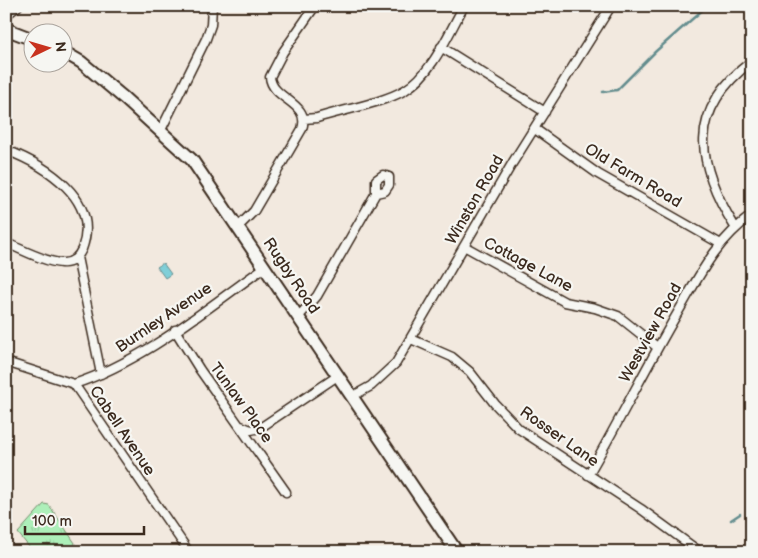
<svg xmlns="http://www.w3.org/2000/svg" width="758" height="558" font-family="'Balsamiq Sans',sans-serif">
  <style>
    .grass { fill: url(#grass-tufts); stroke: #748c6c }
    .water { fill: url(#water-ripples); stroke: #648d8e }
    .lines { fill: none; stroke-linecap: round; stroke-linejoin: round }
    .stream { stroke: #648d8e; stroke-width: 2.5 }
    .street-casing { stroke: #3b2a1e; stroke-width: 11 }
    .secondary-casing { stroke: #3b2a1e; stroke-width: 15 }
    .street { stroke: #f6f6f2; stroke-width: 8 }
    .secondary { stroke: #f6f6f2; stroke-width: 11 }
    .labels { text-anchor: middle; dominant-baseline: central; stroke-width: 4.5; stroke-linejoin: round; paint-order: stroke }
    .street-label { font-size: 16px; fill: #3b2a1e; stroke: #f6f6f2 }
  </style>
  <defs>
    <pattern id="grass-tufts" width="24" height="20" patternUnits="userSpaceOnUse" patternTransform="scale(1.25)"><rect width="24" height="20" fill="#adefb9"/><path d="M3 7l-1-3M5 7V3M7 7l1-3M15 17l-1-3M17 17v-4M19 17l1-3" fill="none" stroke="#96cd9f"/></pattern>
    <pattern id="water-ripples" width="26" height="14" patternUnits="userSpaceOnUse" patternTransform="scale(1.25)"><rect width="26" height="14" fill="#7fcfd8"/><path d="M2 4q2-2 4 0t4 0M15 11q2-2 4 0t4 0" fill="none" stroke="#6fb2b9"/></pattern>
  </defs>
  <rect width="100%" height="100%" fill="#f2e9df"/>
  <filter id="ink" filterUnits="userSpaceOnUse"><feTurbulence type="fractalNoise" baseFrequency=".02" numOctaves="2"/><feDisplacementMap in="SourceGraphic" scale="10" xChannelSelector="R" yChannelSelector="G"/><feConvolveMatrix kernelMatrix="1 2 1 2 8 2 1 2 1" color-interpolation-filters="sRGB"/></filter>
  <g filter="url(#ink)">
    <!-- grass -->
    <path class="grass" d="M44,504L49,505L75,543L73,549L63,552H33L18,533Z"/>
    <!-- water -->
    <path class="water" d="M163,263L171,274L165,278L157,267Z"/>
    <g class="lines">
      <!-- stream -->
      <path class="stream" d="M603,92L617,90L656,51L707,6
        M731,520L740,514"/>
      <!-- street casing -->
      <g class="street-casing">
        <path id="street" d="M6,15L18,6
          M441,47L545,112
          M304,119L317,118C342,110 383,103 405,90C433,73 448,34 464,6
          M535,129L598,174L719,243
          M161,130L206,39L211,25L212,6
          M6,150C45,165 101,199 82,249C78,258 71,264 61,263C45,262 21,249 6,243
          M383,175L389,177V185L385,191L376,193V180Z
          M238,227L254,211L302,129C311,102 272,100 270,77L283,52L315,6
          M735,227C696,164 686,111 752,61
          M464,246L565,302L595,308L618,316L657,347
          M77,257L101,374
          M299,316L317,296L376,193
          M175,330L200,370L286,492
          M411,339L452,357L470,372L495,404L519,429L641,509L700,552
          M6,362L74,384L189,552
          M74,384C143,362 207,308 265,267
          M353,396L371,386L396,363L513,162L611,6
          M241,426L251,430L260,428L339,375
          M588,475C619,422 646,367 677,314C700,275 714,243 752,215"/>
      </g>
      <!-- secondary casing -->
      <g class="secondary-casing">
        <path id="secondary" d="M6,29L32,39
          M62,51L81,62L124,98L192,160L457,552"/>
      </g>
      <!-- street -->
      <use href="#street" class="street"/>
      <!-- secondary -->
      <use href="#secondary" class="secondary"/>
    </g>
  </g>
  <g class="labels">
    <!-- street labels -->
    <g class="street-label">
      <text transform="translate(633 176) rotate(31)">Old Farm Road</text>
      <text transform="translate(475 200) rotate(-60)">Winston Road</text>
      <text transform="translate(528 265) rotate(28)">Cottage Lane</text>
      <text transform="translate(291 276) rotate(56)">Rugby Road</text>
      <text transform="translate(164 318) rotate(-34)">Burnley Avenue</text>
      <text transform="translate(651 333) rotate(-61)">Westview Road</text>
      <text transform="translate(241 403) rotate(54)">Tunlaw Place</text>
      <text transform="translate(122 431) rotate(56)">Cabell Avenue</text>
      <text transform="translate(559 437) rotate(35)">Rosser Lane</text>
    </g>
  </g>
  <!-- margin -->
  <rect width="758" height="558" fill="none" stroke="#f6f6f2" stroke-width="25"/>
  <rect x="12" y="12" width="733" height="533" fill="none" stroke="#3b2a1e" stroke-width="2" filter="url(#ink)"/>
  <!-- north arrow -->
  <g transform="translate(48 48) rotate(85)"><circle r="24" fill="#f6f6f2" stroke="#aba49d"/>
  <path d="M0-4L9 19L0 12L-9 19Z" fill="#c8321e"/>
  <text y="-8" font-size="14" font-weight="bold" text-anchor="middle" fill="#3b2a1e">N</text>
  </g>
  <!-- scale -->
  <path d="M25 526v8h119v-8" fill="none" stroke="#3b2a1e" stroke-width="2.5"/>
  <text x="32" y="526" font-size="15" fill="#3b2a1e" stroke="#f6f6f2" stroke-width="4" paint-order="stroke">100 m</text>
</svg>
